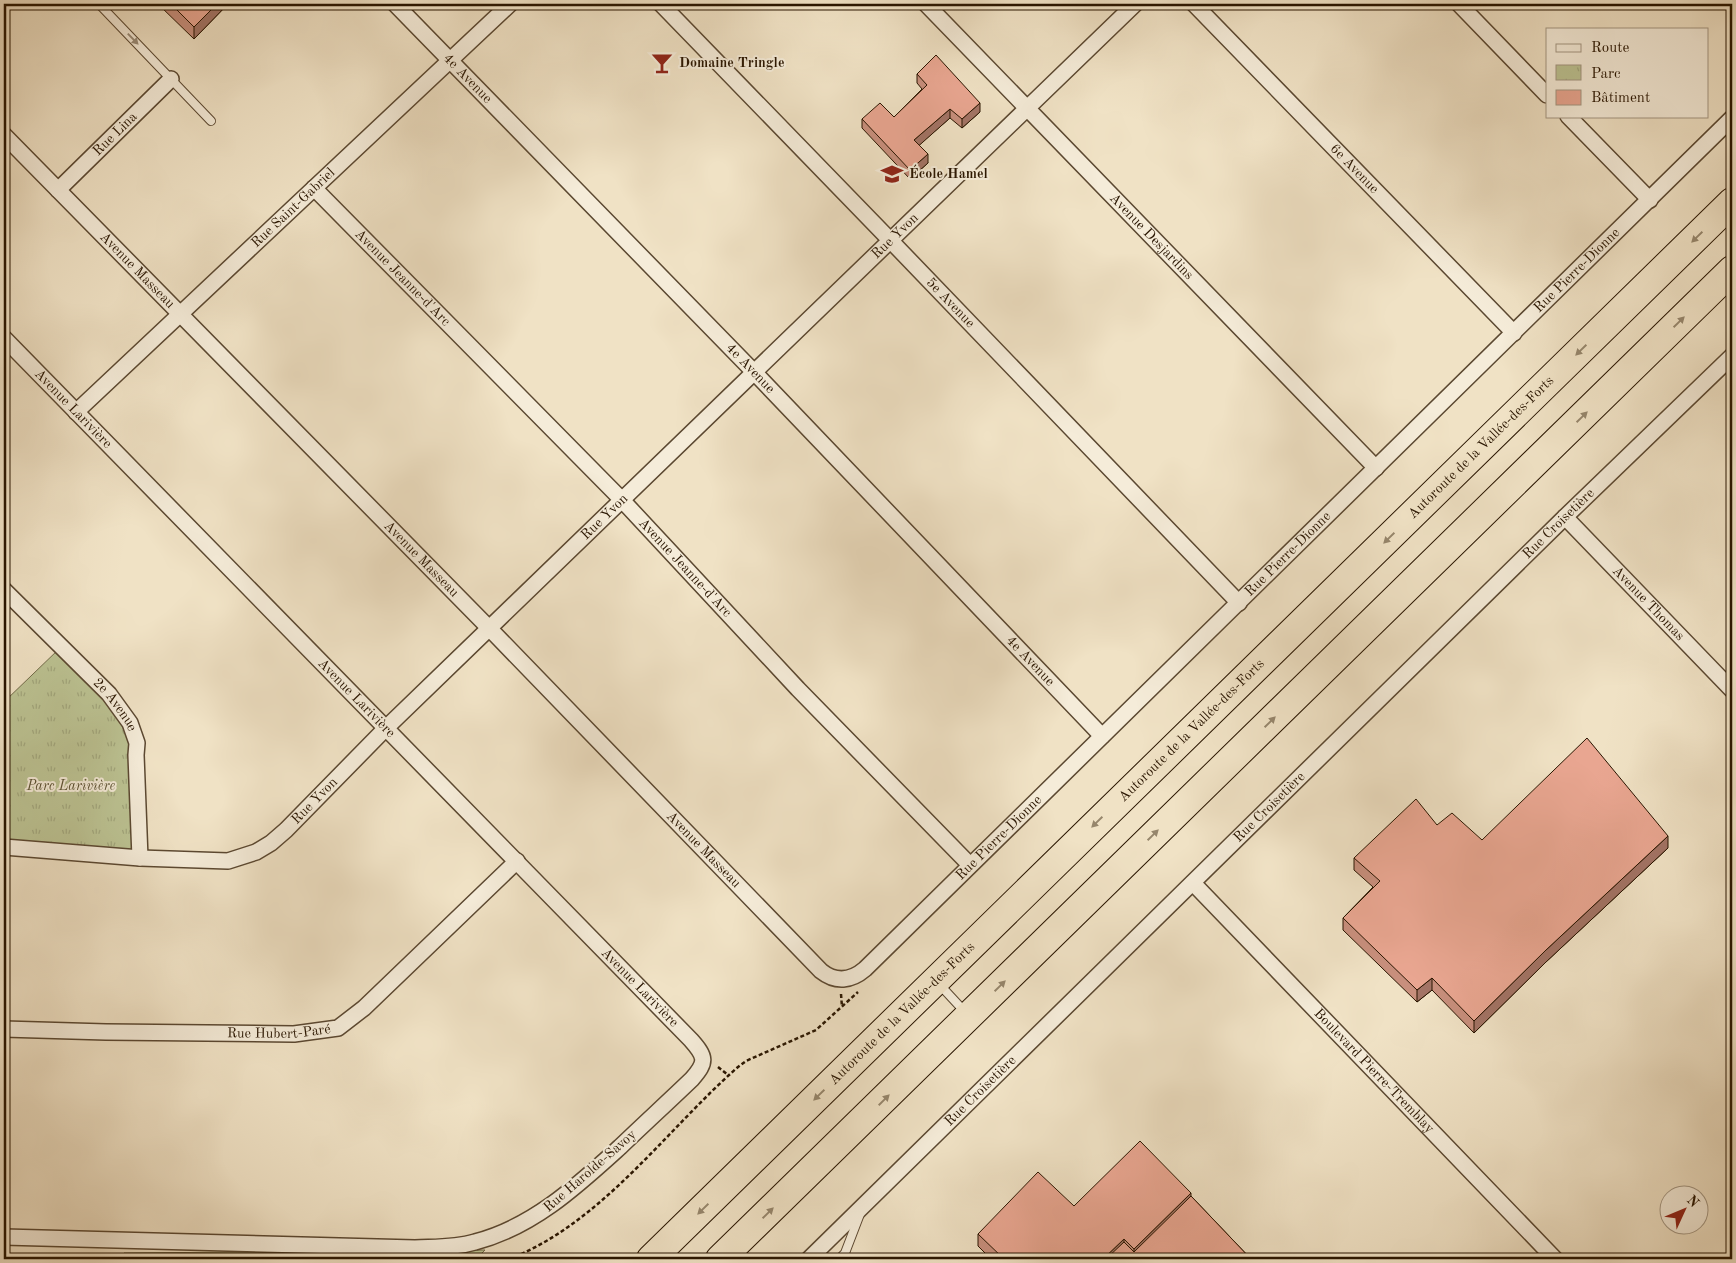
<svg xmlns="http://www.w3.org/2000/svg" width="1736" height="1263" font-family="'Old Standard TT',serif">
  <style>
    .park { fill: url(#park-tufts); stroke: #726c4a }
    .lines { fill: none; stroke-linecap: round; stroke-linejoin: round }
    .service-casing { stroke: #5b4831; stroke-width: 10 }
    .minor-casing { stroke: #5b4831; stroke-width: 18 }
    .motorway-casing { stroke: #291500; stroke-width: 30 }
    .path { stroke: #291500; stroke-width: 2.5; stroke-dasharray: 4 2.5; stroke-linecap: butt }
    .service { stroke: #f5ecd9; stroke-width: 8 }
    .minor { stroke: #f5ecd9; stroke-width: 15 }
    .motorway { stroke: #f0e2c5; stroke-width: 28 }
    .wall { fill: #c88f7d; stroke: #291500 }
    .shaded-wall { fill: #a37466; stroke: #291500 }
    .building { fill: #e9a691; stroke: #291500 }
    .oneway { fill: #998b77 }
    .oneway2 { fill: #96866c }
    .labels { text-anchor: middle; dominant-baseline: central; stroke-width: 4; stroke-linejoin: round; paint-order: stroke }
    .poi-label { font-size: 14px; font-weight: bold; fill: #291500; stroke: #f5ecd9; text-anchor: start }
    .street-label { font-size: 14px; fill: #291500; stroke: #f5ecd9 }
    .park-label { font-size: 14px; font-style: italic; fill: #5c5233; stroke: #f5ecd9 }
  </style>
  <defs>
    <pattern id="park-tufts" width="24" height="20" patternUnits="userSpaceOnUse" patternTransform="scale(1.25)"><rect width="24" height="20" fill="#bcc393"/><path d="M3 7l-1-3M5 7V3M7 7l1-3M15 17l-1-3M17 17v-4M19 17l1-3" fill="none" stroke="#a2a77d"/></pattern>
  </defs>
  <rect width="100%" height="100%" fill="#f0e2c5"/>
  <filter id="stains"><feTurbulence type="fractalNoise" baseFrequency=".004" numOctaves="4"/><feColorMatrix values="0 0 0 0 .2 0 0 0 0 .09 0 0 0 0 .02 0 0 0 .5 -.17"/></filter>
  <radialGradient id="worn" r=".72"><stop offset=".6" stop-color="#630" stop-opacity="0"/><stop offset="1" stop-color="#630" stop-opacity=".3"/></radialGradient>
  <!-- park -->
  <path class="park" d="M60,648L132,729L140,858L4,852V702Z
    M485,1250L476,1259H131L124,1253Z"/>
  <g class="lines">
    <!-- service casing -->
    <g class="service-casing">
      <path id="service" d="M99,4L211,121
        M939,984L965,1012
        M839,1259L845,1253L860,1214"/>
    </g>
    <!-- minor casing -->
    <g class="minor-casing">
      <g id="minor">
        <path id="s1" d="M395,4L754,372L1102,736"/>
        <path id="s2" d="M661,4L890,240L1239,603"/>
        <path id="s3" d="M926,4L1376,468"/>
        <path id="s4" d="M1194,4L1514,333"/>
        <path d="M1459,4L1547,95"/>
        <path d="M1568,116L1650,200"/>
        <path id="s5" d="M4,135L489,628L821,971C836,983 851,981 865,969L1732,118"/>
        <path id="s6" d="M314,188L622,500L798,689L970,865"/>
        <path id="s7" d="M58,190L171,79"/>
        <path id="s8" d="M4,338L691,1040C706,1057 707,1062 692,1079C668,1102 644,1124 620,1147C577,1186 533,1227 475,1242C455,1248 435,1247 415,1248L4,1237"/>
        <path id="s9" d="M76,412L510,4"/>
        <path id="s10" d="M1565,517L1732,690"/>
        <path id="s11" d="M4,590L109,694L130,723L137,743L136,755L140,858"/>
        <path id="s12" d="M4,847L140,858L228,861L256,852L271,843L286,830L386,728L1135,4"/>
        <path id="s13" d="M1193,883L1555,1259"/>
        <path id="s14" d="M4,1029L106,1032L294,1034L338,1028L364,1008L517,861"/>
        <path id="s15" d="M809,1259L1565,517L1732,356"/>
      </g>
    </g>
    <!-- motorway casing -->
    <g class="motorway-casing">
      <g id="motorway">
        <path id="s16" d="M651,1259L1732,202"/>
        <path d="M720,1259L1732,270"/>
      </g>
    </g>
    <!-- path -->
    <path class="path" d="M841,994L842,1007
      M718,1067L728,1075
      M4,1258L33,1259
      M509,1259C601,1224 666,1130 738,1067L746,1061L816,1030L858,992"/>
    <!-- service -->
    <use href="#service" class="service"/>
    <!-- minor -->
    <use href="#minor" class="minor"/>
    <!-- motorway -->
    <use href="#motorway" class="motorway"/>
  </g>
  <!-- wall -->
  <path class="wall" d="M158,4H228L194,39Z
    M917,74L980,112L962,128L950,118L919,145L928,163L910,179L862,128V119L894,117L922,89L917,83Z
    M1437,825L1482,840L1668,848L1546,962L1474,1033L1432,990L1417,1002L1343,930V918L1373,887L1354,870V858Z
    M1191,1196L1251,1259H991L978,1246V1234L1074,1206Z"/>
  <!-- shaded-wall -->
  <path class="shaded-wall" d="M217,4H228L194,39V27Z
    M980,103V112L962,128V119Z
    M950,109V118L914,150V140Z
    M928,154V163L910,179V170Z
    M1668,836V848L1546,962L1474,1033V1021L1546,950Z
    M1432,978V990L1417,1002V990Z
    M1191,1193V1205L1134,1259V1249Z
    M1124,1239V1251L1115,1259H1103Z"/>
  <!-- building -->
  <path class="building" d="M171,4H217L194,27Z
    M936,55L980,103L962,119L950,109L914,140L928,154L910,170L862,119L880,103L894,117L927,85L917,74Z
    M1587,738L1668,836L1546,950L1474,1021L1432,978L1417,990L1343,918L1380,881L1354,858L1416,799L1437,825L1452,813L1482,840Z
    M1140,1141L1191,1193L1134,1249L1124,1239L1103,1259H1004L978,1234L1038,1172L1074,1206Z
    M1191,1196L1251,1259H1106L1124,1242L1134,1252Z"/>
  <!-- one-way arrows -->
  <defs><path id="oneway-solid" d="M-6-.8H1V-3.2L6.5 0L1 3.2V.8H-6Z" transform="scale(1.25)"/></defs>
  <use class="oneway" href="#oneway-solid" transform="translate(133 39) rotate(46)"/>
  <g class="oneway2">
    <use href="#oneway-solid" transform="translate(1697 237) rotate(136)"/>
    <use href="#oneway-solid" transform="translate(1679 322) rotate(-44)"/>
    <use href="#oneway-solid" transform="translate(1581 350) rotate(136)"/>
    <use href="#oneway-solid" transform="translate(1582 417) rotate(-44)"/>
    <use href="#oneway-solid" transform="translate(1389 538) rotate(136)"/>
    <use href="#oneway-solid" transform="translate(1270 722) rotate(-44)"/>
    <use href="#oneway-solid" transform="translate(1097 822) rotate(136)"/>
    <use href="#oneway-solid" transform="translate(1153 835) rotate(-44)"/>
    <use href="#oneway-solid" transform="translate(1000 986) rotate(-44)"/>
    <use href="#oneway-solid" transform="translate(819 1095) rotate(136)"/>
    <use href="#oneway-solid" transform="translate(884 1100) rotate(-45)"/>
    <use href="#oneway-solid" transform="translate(703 1209) rotate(136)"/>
    <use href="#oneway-solid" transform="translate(768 1213) rotate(-44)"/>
  </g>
  <!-- icons -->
  <defs>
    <g id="bar-bare" transform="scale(1.725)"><path d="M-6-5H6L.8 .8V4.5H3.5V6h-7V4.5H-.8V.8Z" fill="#8f2418" stroke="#f5ecd9" stroke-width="2.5" paint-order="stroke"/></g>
    <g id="school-bare" transform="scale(1.725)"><path d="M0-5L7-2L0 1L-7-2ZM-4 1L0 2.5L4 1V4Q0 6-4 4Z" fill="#8f2418" stroke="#f5ecd9" stroke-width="2.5" paint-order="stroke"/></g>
  </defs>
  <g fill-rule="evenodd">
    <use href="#bar-bare" x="662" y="63"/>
    <use href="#school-bare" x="892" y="174"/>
  </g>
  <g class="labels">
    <!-- poi labels -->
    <g class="poi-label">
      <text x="679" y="63">Domaine Tringle</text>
      <text x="909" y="174">École Hamel</text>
    </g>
    <!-- street labels -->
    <g class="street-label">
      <text stroke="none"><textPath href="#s1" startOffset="104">4e Avenue</textPath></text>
      <text stroke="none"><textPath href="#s7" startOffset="80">Rue Lina</textPath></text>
      <text stroke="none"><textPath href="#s4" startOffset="230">6e Avenue</textPath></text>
      <text stroke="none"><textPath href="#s9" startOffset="298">Rue Saint-Gabriel</textPath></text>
      <text stroke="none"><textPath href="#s12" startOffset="1142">Rue Yvon</textPath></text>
      <text stroke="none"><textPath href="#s3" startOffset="324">Avenue Desjardins</textPath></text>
      <text stroke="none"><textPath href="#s5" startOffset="190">Avenue Masseau</textPath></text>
      <text stroke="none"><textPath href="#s5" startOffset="2215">Rue Pierre-Dionne</textPath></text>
      <text stroke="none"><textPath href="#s6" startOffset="126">Avenue Jeanne-d'Arc</textPath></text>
      <text stroke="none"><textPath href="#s2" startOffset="416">5e Avenue</textPath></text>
      <text stroke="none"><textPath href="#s1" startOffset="509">4e Avenue</textPath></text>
      <text stroke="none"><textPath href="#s8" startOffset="99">Avenue Larivière</textPath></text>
      <text stroke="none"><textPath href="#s16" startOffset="1161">Autoroute de la Vallée-des-Forts</textPath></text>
      <text stroke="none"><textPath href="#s12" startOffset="738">Rue Yvon</textPath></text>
      <text stroke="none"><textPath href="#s15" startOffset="1050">Rue Croisetière</textPath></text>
      <text stroke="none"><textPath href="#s5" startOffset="1810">Rue Pierre-Dionne</textPath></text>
      <text stroke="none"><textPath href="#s5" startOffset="595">Avenue Masseau</textPath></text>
      <text stroke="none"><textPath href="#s6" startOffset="531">Avenue Jeanne-d'Arc</textPath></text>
      <text stroke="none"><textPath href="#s10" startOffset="120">Avenue Thomas</textPath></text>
      <text stroke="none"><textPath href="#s1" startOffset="914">4e Avenue</textPath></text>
      <text stroke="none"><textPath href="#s8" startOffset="504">Avenue Larivière</textPath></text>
      <text stroke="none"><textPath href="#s11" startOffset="160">2e Avenue</textPath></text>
      <text stroke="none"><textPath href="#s16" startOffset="756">Autoroute de la Vallée-des-Forts</textPath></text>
      <text stroke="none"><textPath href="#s12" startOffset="332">Rue Yvon</textPath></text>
      <text stroke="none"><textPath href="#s15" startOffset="645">Rue Croisetière</textPath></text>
      <text stroke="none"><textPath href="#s5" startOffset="1405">Rue Pierre-Dionne</textPath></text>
      <text stroke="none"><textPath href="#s5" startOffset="1000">Avenue Masseau</textPath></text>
      <text stroke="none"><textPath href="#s8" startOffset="909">Avenue Larivière</textPath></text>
      <text stroke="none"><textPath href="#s16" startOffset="351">Autoroute de la Vallée-des-Forts</textPath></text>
      <text stroke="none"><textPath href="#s14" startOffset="275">Rue Hubert-Paré</textPath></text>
      <text stroke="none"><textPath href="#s13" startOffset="261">Boulevard Pierre-Tremblay</textPath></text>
      <text stroke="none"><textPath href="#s15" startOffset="240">Rue Croisetière</textPath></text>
      <text transform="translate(590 1171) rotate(-41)">Rue Harolde-Savoy</text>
    </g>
    <!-- park labels -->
    <g class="park-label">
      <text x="71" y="786">Parc Larivière</text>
    </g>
  </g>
  <!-- margin -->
  <rect width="1736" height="1263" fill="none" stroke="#f0e2c5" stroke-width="20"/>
  <rect x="5" y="5" width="1726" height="1253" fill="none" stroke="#291500" stroke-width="2.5"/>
  <rect x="10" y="10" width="1716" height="1243" fill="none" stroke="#291500"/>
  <!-- legend -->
  <rect x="1546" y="28" width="162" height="90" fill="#f5ecd9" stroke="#a39682"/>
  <rect x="1556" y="44" width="25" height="8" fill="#f5ecd9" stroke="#a39682"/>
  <text x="1591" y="52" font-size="15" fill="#291500">Route</text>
  <rect x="1556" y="65" width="25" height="15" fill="url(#park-tufts)" stroke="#a39682"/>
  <text x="1591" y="78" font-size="15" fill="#291500">Parc</text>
  <rect x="1556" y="90" width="25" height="15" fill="#e9a691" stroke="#a39682"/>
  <text x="1591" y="102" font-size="15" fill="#291500">Bâtiment</text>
  <!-- north arrow -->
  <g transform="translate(1684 1210) rotate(46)"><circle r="24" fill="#f5ecd9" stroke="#a39682"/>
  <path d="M0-4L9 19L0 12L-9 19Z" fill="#8f2418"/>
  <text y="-8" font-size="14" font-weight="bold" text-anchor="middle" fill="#291500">N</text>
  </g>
  <rect width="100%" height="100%" filter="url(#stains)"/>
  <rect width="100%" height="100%" fill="url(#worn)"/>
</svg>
